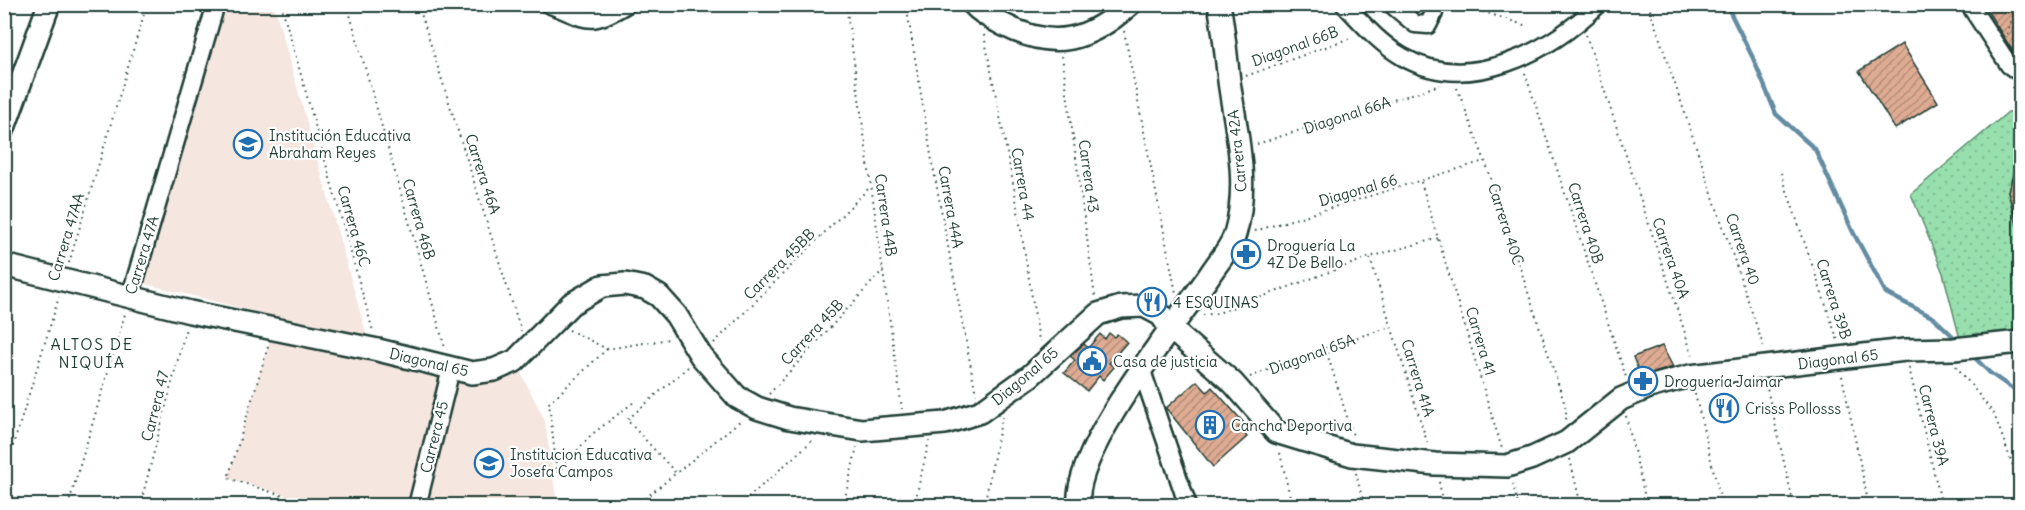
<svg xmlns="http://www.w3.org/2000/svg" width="2025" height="510" font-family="Delius,sans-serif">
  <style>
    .built { fill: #f5e6df }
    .grass { fill: url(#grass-dots); stroke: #5b8e70; stroke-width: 1.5 }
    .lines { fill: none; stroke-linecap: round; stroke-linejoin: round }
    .stream { stroke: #648ca2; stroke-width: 4.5 }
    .building { fill: url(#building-hatch); stroke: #1f3d34; stroke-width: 1.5 }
    .minor-casing { stroke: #1f3d34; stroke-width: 21 }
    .tertiary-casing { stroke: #1f3d34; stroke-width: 26 }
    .path { stroke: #1f3d34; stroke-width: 2; stroke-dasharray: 1.5 4.5; stroke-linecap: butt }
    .minor { stroke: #fff; stroke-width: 16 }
    .tertiary { stroke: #fff; stroke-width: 21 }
    .labels { text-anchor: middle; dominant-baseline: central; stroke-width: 4.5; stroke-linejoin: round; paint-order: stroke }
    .street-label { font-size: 15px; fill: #1f3d34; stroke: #fff }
    .poi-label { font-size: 15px; fill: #1f3d34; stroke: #fff; text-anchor: start }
    .neighbourhood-label { font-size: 16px; letter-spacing: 1.5px; fill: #1f3d34; stroke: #fff }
  </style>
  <defs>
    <pattern id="grass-dots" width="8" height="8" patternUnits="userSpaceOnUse" patternTransform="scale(1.5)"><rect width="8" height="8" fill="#97dfad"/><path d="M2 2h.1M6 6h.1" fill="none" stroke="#82c095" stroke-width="1.8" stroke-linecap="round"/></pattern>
    <pattern id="building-hatch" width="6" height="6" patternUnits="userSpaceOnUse" patternTransform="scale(1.5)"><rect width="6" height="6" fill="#dfac93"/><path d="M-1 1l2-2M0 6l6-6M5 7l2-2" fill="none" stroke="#b48d79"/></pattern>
  </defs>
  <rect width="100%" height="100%" fill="#fff"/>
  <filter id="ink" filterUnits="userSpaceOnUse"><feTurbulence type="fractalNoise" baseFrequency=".0167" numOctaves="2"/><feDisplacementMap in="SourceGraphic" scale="12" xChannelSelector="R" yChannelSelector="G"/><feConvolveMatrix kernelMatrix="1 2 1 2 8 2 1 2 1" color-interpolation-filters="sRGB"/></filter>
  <g filter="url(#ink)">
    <!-- built -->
    <path class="built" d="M224,5H274L368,340L142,283Z
      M273,330L451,369L515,361L545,421L557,505H319L228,478Z"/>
    <!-- grass -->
    <path class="grass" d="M2020,111V163L2013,173L2008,191L2012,210L2020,221V332L1960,339L1943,273L1911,194L2008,112Z"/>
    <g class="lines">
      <!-- stream -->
      <path class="stream" d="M1726,4L1753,58L1776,114L1815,149L1853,232L1886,293L1934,318L1958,341
        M1970,353L1990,373L2020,394"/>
    </g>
    <!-- building -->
    <path class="building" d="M1983,4H2020V59L2017,58Z
      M1902,44L1938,102L1895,129L1859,71Z
      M2020,155V229H2018L2008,191Z
      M1109,333L1114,337L1117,334L1127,342L1109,363L1114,367L1103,380L1099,376L1087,391L1064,373L1075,360L1070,356L1084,344L1088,348L1100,334L1105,339Z
      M1662,346L1673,367L1641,377L1633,357Z
      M1197,381L1207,392L1212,387L1244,423L1239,428L1247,437L1213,467L1166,408Z
      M1730,399L1734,413L1720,417L1715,402Z"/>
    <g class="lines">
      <!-- minor casing -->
      <g class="minor-casing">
        <path id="minor" d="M548,4C588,19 588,28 627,4
          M1344,4C1362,23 1380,44 1403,57C1469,95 1549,52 1599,4
          M1391,4L1415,24L1428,25L1434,13V4
          M1969,4L2009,65L2020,73
          M131,294L216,4
          M1141,368L1188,506
          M417,506L451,369"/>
      </g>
      <!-- tertiary casing -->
      <g class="tertiary-casing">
        <path id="tertiary" d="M973,4C982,14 993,19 1004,25C1054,51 1089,41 1130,4
          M4,128L49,4
          M4,265L190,312L378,350L472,373L494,370L515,361L571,304L602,286L625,284L645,288L659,296L676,315L701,356L737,397L757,408L789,418L862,430L945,423L980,412L1030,376L1098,314L1121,307L1144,306L1161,315L1170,328L1233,383L1276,432L1352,455L1435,464L1507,466L1532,458L1567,442L1621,399L1649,387L1690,376L1905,350L1954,349L2020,342
          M1079,506C1071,451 1177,322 1209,276C1217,263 1231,248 1235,234C1250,183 1236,132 1229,81C1226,56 1224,30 1219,4"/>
      </g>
      <!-- path -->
      <path class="path" d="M281,4L373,331
        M347,4L445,348
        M418,4L521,331
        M846,4L902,409
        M906,4L933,167L976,394
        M1460,4L1527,26
        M1648,4L1764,348
        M1239,12L1261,4
        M1124,31L1176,293
        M2007,34L2015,4
        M984,35L1015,193L1039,340L1041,341
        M1586,35L1693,357
        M1062,56L1095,297
        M1525,73L1626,377
        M1246,76L1353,37
        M1457,88L1485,161L1566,408V421
        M1257,144L1440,85
        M1781,173L1838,341
        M1421,182L1502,449
        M1255,231L1484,161
        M1370,258L1428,445
        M69,263L147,4
        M1203,315L1218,313L1370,257L1439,238
        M569,330L607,349L669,339
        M714,343L871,186
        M268,347L228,478L314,506
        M1325,347L1353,436
        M607,349L549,403L557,473L591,435L634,402
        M1956,366L1994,414L2020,485
        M1909,368L1942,506
        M1842,376L1869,506
        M1250,377L1325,347L1391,327
        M1766,384L1794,506
        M769,394L883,270
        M1695,394L1722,506
        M1626,416L1647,506
        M1280,453L1292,506
        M1570,459L1581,506
        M675,472L627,420L688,367
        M1356,473L1364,506
        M4,475L59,297
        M1439,482L1444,506
        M1513,484L1518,506
        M68,506L125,314
        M140,506L186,328
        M636,506L741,420
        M739,506L813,440
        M843,506L857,447
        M914,506L929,441
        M984,506L1002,417"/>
      <!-- minor -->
      <use href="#minor" class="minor"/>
      <!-- tertiary -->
      <use href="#tertiary" class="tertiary"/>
    </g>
  </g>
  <!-- icons -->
  <defs>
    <g id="school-ring" transform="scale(1.5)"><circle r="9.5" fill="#fff" stroke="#1f6fb2" stroke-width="1.5"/><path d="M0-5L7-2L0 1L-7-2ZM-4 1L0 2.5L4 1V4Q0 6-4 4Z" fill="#1f6fb2"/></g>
    <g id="pharmacy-ring" transform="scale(1.5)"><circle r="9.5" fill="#fff" stroke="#1f6fb2" stroke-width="1.5"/><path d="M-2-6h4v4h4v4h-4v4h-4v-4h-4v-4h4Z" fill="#1f6fb2"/></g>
    <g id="restaurant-ring" transform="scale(1.5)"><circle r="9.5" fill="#fff" stroke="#1f6fb2" stroke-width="1.5"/><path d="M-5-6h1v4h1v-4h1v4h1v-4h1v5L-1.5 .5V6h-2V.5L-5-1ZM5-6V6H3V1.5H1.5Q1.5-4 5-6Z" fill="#1f6fb2"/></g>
    <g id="civic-ring" transform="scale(1.5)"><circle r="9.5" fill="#fff" stroke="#1f6fb2" stroke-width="1.5"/><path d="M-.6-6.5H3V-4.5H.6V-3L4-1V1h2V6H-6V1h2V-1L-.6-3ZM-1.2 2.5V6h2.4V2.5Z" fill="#1f6fb2"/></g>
    <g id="building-ring" transform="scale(1.5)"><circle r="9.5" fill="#fff" stroke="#1f6fb2" stroke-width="1.5"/><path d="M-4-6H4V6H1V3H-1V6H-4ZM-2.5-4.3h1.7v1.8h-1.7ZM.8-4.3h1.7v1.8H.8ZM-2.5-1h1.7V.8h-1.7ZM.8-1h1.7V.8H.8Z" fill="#1f6fb2"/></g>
  </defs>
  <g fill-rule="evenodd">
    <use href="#school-ring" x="248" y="144"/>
    <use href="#pharmacy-ring" x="1246" y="254"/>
    <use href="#restaurant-ring" x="1152" y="302"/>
    <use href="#civic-ring" x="1092" y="361"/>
    <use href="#pharmacy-ring" x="1643" y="381"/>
    <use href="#restaurant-ring" x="1724" y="408"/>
    <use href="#building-ring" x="1210" y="425"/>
    <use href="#school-ring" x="489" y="463"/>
  </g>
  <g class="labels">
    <!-- street labels -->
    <g class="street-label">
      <text transform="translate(1295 46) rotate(-20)">Diagonal 66B</text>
      <text transform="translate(1347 115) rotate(-18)">Diagonal 66A</text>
      <text transform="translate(1237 151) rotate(-96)">Carrera 42A</text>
      <text transform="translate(483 174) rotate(72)">Carrera 46A</text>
      <text transform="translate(1089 176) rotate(82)">Carrera 43</text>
      <text transform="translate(1023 184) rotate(80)">Carrera 44</text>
      <text transform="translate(1358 190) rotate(-16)">Diagonal 66</text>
      <text transform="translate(951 207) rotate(80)">Carrera 44A</text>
      <text transform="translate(886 215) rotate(82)">Carrera 44B</text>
      <text transform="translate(419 219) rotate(74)">Carrera 46B</text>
      <text transform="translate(1586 223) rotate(72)">Carrera 40B</text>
      <text transform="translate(1506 224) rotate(72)">Carrera 40C</text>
      <text transform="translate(354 226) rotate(74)">Carrera 46C</text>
      <text transform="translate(66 237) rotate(-73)">Carrera 47AA</text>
      <text transform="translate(1743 249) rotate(71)">Carrera 40</text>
      <text transform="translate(142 255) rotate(-73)">Carrera 47A</text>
      <text transform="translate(1671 258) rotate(71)">Carrera 40A</text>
      <text transform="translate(779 264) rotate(-45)">Carrera 45BB</text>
      <text transform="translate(1834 299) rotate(72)">Carrera 39B</text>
      <text transform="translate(812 332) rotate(-47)">Carrera 45B</text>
      <text transform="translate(1481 341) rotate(73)">Carrera 41</text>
      <text transform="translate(1312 354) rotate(-20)">Diagonal 65A</text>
      <text transform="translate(1838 359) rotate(-7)">Diagonal 65</text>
      <text transform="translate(429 362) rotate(13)">Diagonal 65</text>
      <text transform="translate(1025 376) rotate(-40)">Diagonal 65</text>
      <text transform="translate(1418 378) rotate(73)">Carrera 41A</text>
      <text transform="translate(155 406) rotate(-76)">Carrera 47</text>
      <text transform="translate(1934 425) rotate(76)">Carrera 39A</text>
      <text transform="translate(434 437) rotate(-76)">Carrera 45</text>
    </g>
    <!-- poi labels -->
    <g class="poi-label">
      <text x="269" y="135">Institución Educativa<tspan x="269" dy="17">Abraham Reyes</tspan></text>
      <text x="1267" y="245">Droguería La<tspan x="1267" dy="17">4Z De Bello</tspan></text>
      <text x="1173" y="302">4 ESQUINAS</text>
      <text x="1113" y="361">Casa de justicia</text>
      <text x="1664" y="381">Droguería Jaimar</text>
      <text x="1745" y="408">Crisss Pollosss</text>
      <text x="1231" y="425">Cancha Deportiva</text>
      <text x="510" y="454">Institucion Educativa<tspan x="510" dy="17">Josefa Campos</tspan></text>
    </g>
    <!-- neighbourhood labels -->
    <g class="neighbourhood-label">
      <text x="92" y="344">ALTOS DE<tspan x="92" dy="18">NIQUÍA</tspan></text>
    </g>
  </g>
  <!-- margin -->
  <rect width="2025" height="510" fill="none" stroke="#fff" stroke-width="24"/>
  <rect x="12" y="12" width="2001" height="486" fill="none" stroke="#1f3d34" stroke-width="2" filter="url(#ink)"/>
</svg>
